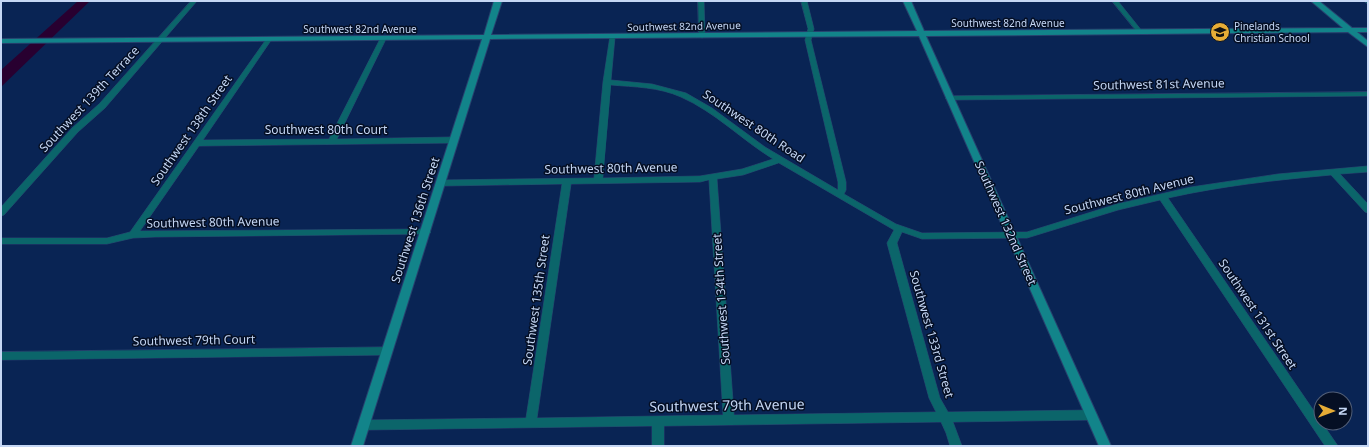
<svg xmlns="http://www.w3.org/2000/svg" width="1369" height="447" font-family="'Noto Sans',sans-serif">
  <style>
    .water { fill: #280030 }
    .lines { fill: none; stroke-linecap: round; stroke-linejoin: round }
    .street-casing { stroke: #27416e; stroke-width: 1 }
    .secondary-casing { stroke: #27416e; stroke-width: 2 }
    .street { fill: #0b656a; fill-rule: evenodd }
    .secondary { fill: #12848a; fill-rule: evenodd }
    .labels { text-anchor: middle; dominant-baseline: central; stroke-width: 3; stroke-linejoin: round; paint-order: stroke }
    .far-street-label { font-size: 10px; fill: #c5d7f5; stroke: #050f24 }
    .far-poi-label { font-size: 10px; fill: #c5d7f5; stroke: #050f24; text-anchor: start }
    .street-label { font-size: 12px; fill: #c5d7f5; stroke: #050f24 }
    .near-street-label { font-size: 14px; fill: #c5d7f5; stroke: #050f24 }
  </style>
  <rect width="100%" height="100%" fill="#092454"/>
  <!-- water -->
  <path class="water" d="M78,1H90L1,87V70Z"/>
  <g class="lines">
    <!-- street casing -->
    <g class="street-casing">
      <path id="street" d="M191,1H197L105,108L78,132L4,215L1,216V207L72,128L99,104Z
        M698,1H704L705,36L702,38L699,36Z
        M801,1H807L814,29L811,40L846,182V190L844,194L896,224L922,233L1027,232L1117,204L1191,187L1278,174L1368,166V172L1340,174L1368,204V213L1365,212L1331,175C1276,180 1221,186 1168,198L1338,446H1325L1160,200L1118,210L1027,238L922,239L902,232L897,243L940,398L948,412L1091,410L1095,411L1097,415L1095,419L1091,420L953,422L962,446H950L946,433L941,422L664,426V446H652V426L364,430L360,429L358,425L360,421L364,420L526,418L562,184L441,186L437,183L441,180L594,178L603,82L610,36H614L615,37L611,80L652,84L686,93L712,108L765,147L838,190V182L805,40L808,29ZM611,85C634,87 659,87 681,97C715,112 742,140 773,159L742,169L700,176L603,178ZM779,163L894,230L887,243L929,398L936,412L734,415L717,179L743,175ZM709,180L723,415L537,418L571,184L700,182Z
        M1112,1H1118L1142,31V33H1138Z
        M1364,1H1368V4Z
        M269,37L272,39L203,140L329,139L380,39L383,37L386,39L337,139L454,137L458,140L454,143L199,146L140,231L426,229L429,230L431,232L429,234L155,237L133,238L107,244H1V238H107L130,232L267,38Z
        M1368,92V96L949,100L945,98L949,96Z
        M387,347L391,348L392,351L391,354L387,355L1,360V352Z"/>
    </g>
    <!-- secondary casing -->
    <g class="secondary-casing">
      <path id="secondary" d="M494,1H502L491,35L917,31L903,1H911L924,31L1343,28L1311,1H1319L1352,28H1368V32H1357L1368,41V47L1348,32L926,36L1111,446H1099L919,36L490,39L363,446H351L482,39L1,43V39L484,35Z"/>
    </g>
    <!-- street -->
    <use href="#street" class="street"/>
    <!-- secondary -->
    <use href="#secondary" class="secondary"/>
  </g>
  <!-- icons -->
  <defs>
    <g id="school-disc" transform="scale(1)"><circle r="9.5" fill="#e6ac36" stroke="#050f24"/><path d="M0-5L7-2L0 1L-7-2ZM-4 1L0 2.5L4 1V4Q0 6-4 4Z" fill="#111"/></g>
  </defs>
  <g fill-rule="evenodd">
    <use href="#school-disc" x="1220" y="32"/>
  </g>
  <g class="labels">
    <!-- far-street labels -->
    <g class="far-street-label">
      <text x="1008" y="23">Southwest 82nd Avenue</text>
      <text transform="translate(684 26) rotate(-1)">Southwest 82nd Avenue</text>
      <text x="360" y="29">Southwest 82nd Avenue</text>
    </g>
    <!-- far-poi labels -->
    <g class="far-poi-label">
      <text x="1234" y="26">Pinelands<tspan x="1234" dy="12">Christian School</tspan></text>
    </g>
    <!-- street labels -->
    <g class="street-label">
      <text transform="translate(1159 84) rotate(-1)">Southwest 81st Avenue</text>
      <text transform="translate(89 99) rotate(-47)">Southwest 139th Terrace</text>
      <text transform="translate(754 126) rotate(34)">Southwest 80th Road</text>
      <text x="326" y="129">Southwest 80th Court</text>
      <text transform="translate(191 130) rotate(-55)">Southwest 138th Street</text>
      <text transform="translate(611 168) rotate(-1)">Southwest 80th Avenue</text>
      <text transform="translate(1129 194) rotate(-14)">Southwest 80th Avenue</text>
      <text transform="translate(415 220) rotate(-72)">Southwest 136th Street</text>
      <text transform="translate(213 222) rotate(-1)">Southwest 80th Avenue</text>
      <text transform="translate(1006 223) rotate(66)">Southwest 132nd Street</text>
      <text transform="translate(721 299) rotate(-94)">Southwest 134th Street</text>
      <text transform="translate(536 300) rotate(-82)">Southwest 135th Street</text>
      <text transform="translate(1258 314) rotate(56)">Southwest 131st Street</text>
      <text transform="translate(932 334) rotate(74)">Southwest 133rd Street</text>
      <text transform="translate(194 340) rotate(-1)">Southwest 79th Court</text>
    </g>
    <!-- near-street labels -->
    <g class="near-street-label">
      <text transform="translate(727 405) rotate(-1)">Southwest 79th Avenue</text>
    </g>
  </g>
  <!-- border -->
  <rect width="1369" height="447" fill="none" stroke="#c5d7f5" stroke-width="4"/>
  <!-- north arrow -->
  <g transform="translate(1333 411) rotate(91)"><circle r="19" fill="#050f24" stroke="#525f78"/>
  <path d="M0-3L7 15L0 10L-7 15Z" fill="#e6ac36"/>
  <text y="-6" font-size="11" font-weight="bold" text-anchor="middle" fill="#c5d7f5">N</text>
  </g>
</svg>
